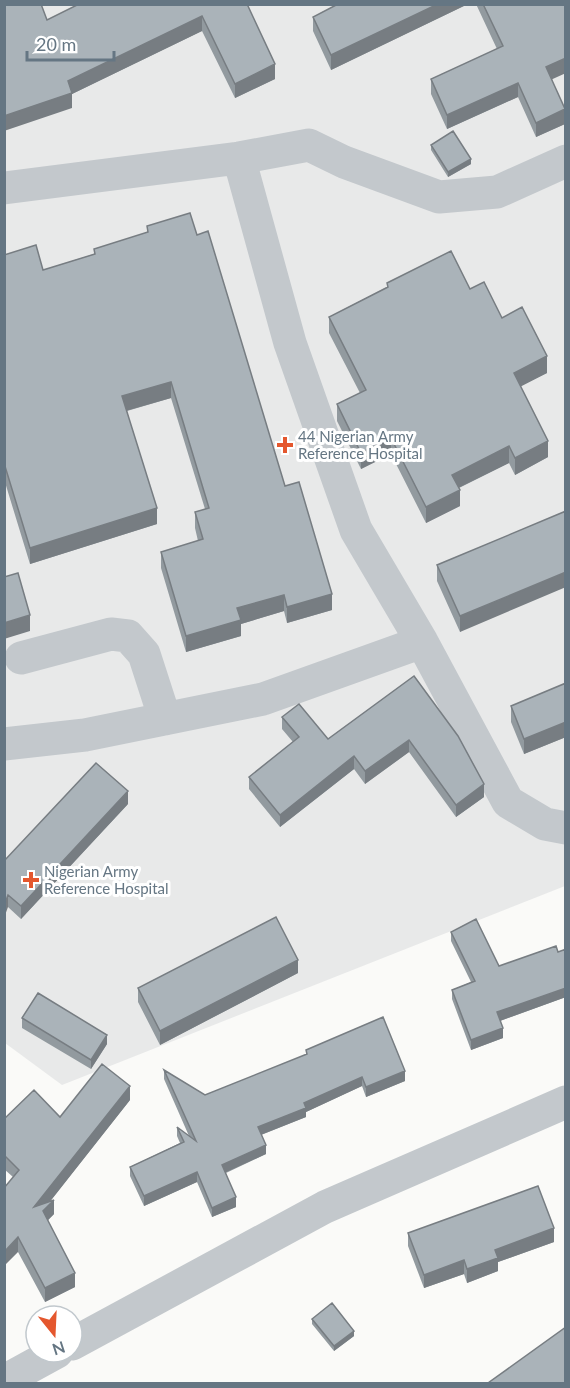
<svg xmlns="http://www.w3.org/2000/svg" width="570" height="1388" font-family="Lato,sans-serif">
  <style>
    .built { fill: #e8e9e9 }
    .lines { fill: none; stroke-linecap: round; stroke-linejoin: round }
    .minor { stroke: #c3c8cc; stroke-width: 33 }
    .wall { fill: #929a9f }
    .shaded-wall { fill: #777d82 }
    .building { fill: #aab3b9; stroke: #777d82; stroke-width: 1.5 }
    .poi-dot { fill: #e4572e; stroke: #fff; stroke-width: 2 }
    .labels { text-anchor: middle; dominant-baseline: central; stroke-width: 6; stroke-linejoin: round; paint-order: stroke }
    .poi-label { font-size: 15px; fill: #657683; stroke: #fff; text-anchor: start }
  </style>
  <rect width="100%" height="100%" fill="#fafaf8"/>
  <!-- built -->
  <path class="built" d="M5,5H565V886L62,1085L5,1043Z"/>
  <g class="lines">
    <!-- minor -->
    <path class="minor" d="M239,158L290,343L356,530L422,642L508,802L545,824L566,828
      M4,188L239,158L309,145L344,162L439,197L497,192L566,161
      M21,658L111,634L128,636L144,654L165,719
      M4,744L85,735L263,699L422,642
      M72,1344L325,1207L566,1102
      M4,1381L57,1352"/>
  </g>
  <!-- wall -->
  <path class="wall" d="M247,4L275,79L235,98L202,31L72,94V108L47,20Z
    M338,4H468L331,70L313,31V17Z
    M476,4H566L552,79L565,124L536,137L518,97L447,129L431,94V79L497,49Z
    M431,145L471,164L448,177L431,150Z
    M147,226L197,235L285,486L332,610L287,623L284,611L241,624V636L186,652L161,568V552L198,541L195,528V512L205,509L171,398L127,411L157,524L30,564L4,479V255L43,270L94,254V249L147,233Z
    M387,283L470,289L502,318L547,373L520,386L548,457L515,475L509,463L459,488L460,506L426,523L391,454L361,469L337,421V404L360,393L329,333V317L387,287Z
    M566,511L460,632L437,581V565Z
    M414,676L484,797L456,817L409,752L365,784L354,769L280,827L249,789V777L293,742L282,729V717L328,739Z
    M566,683V737L524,754L511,722V706Z
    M128,804L21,919L8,907L4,861Z
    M451,932L499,966L558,952L566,949V997L500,1021L503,1038L471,1050L452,999V990L471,982L451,941Z
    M298,973L160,1045L138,1002V988Z
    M22,1018L107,1044L91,1069L22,1028Z
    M306,1050L405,1081L366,1097L362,1086L306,1112V1117L261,1135L266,1154L226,1173L236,1207L212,1217L197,1182L144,1206L130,1176V1167L180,1143L177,1136V1127L189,1136L164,1079V1070L205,1095L306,1055Z
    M130,1100L50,1201L54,1214L48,1220L75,1287L45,1302L18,1252L13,1177L4,1169V1119L60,1117Z
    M408,1233L554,1242L498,1262V1271L467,1283L464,1274L424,1288L408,1246Z
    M312,1319L354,1336L334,1351L312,1324Z"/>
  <!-- shaded-wall -->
  <path class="shaded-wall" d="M438,4H468L331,70V55Z
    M202,16V31L72,94V108L4,131V116L68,81Z
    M566,58V73L546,82V67Z
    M275,64V79L235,98V84Z
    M518,83V97L447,129V115Z
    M565,109V124L536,137V123Z
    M471,159V164L448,177V172Z
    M547,356V373L514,390V373Z
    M171,382V398L122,412V396Z
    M391,438V454L361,469V453Z
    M548,441V457L515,475V458Z
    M509,446V463L452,491V475Z
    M460,490V506L426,523V507Z
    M157,508V524L30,564V548Z
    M566,572V587L460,632V616Z
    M332,594V610L287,623V607Z
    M284,595V611L241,624V636L186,652V636L237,608Z
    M30,615V631L4,639V623Z
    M566,722V737L524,754V739Z
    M409,740V752L365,784V771Z
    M354,756V769L280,827V815Z
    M484,784V797L456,817V805Z
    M128,791V804L21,919V906Z
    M8,895V907L4,918V906Z
    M298,960V973L160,1045V1031Z
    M566,988V997L497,1022V1012Z
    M503,1028V1038L471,1050V1040Z
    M107,1035V1044L91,1069V1060Z
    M405,1071V1081L366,1097V1087Z
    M362,1077V1086L306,1112V1117L258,1136V1127L304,1103Z
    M130,1086V1100L34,1222V1207Z
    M266,1145V1154L222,1174V1165Z
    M197,1172V1182L144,1206V1196Z
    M236,1197V1207L212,1217V1208Z
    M54,1200V1214L43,1225V1211Z
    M554,1228V1242L498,1262V1271L467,1283V1269L495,1250Z
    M18,1237V1252L4,1266V1252Z
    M464,1260V1274L424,1288V1275Z
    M75,1273V1287L45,1302V1288Z
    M354,1331V1336L334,1351V1346Z"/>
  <!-- building -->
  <path class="building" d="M4,4H41L47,20L79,4H247L275,64L235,84L202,16L68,81L72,93L4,116Z
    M338,4H438L331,55L313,17Z
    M483,4H566V58L546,67L565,109L536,123L518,83L447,115L431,79L503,46Z
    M453,131L471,159L448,172L431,145Z
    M190,213L197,235L208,231L285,486L299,482L332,594L287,607L284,595L237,608L241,620L186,636L161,552L203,539L195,512L209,508L171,382L122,396L157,508L30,548L4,463V255L36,245L43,270L95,254L94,249L148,232L147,226Z
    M451,251L470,289L484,282L502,318L522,307L547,356L514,373L548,441L515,458L509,446L452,475L460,490L426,507L391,438L361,453L337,404L366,390L329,317L388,287L387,283Z
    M566,511V572L460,616L437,565Z
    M18,573L30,615L4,623V577Z
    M414,676L458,736L484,784L456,805L409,740L365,771L354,756L280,815L249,777L299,737L282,717L299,704L328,739Z
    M566,683V722L524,739L511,706Z
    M96,763L128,791L21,906L8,895L4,906V861Z
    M276,917L298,960L160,1031L138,988Z
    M476,919L499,966L556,946L558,952L566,949V988L497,1012L503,1028L471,1040L452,990L475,981L451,932Z
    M38,993L107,1035L91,1060L22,1018Z
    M383,1017L405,1071L366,1087L362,1077L304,1103L306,1108L258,1127L266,1145L222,1165L236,1197L212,1208L197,1172L144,1196L130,1167L184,1142L177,1127L196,1141L164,1070L205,1095L307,1054L306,1050Z
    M102,1064L130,1086L34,1207L54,1200L43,1211L75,1273L45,1288L18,1237L4,1252V1188L19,1170L4,1155V1119L34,1090L60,1117Z
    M538,1186L554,1228L495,1250L498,1258L467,1269L464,1260L424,1275L408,1233Z
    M332,1303L354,1331L334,1346L312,1319Z
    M566,1327V1382L564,1383H488Z"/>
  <!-- markers -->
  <g class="poi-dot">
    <path d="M282 436h6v6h6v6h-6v6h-6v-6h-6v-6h6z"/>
    <path d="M28 871h6v6h6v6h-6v6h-6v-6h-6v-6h6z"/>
  </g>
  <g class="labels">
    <!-- poi labels -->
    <g class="poi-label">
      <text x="298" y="436">44 Nigerian Army<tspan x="298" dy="17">Reference Hospital</tspan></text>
      <text x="44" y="871">Nigerian Army<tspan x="44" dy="17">Reference Hospital</tspan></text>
    </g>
  </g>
  <!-- border -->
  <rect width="570" height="1388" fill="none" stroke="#657683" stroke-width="12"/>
  <!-- north arrow -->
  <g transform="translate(54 1334) rotate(162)"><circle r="28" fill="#ffffff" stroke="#c1c8cd" stroke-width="1.5"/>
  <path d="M0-4.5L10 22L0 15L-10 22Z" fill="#e4572e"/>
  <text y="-9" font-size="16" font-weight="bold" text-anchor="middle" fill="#657683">N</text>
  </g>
  <!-- scale -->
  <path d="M27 51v9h87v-9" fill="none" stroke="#657683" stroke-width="3"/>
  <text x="36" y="51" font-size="18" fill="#657683" stroke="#ffffff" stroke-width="4.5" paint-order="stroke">20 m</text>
</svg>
